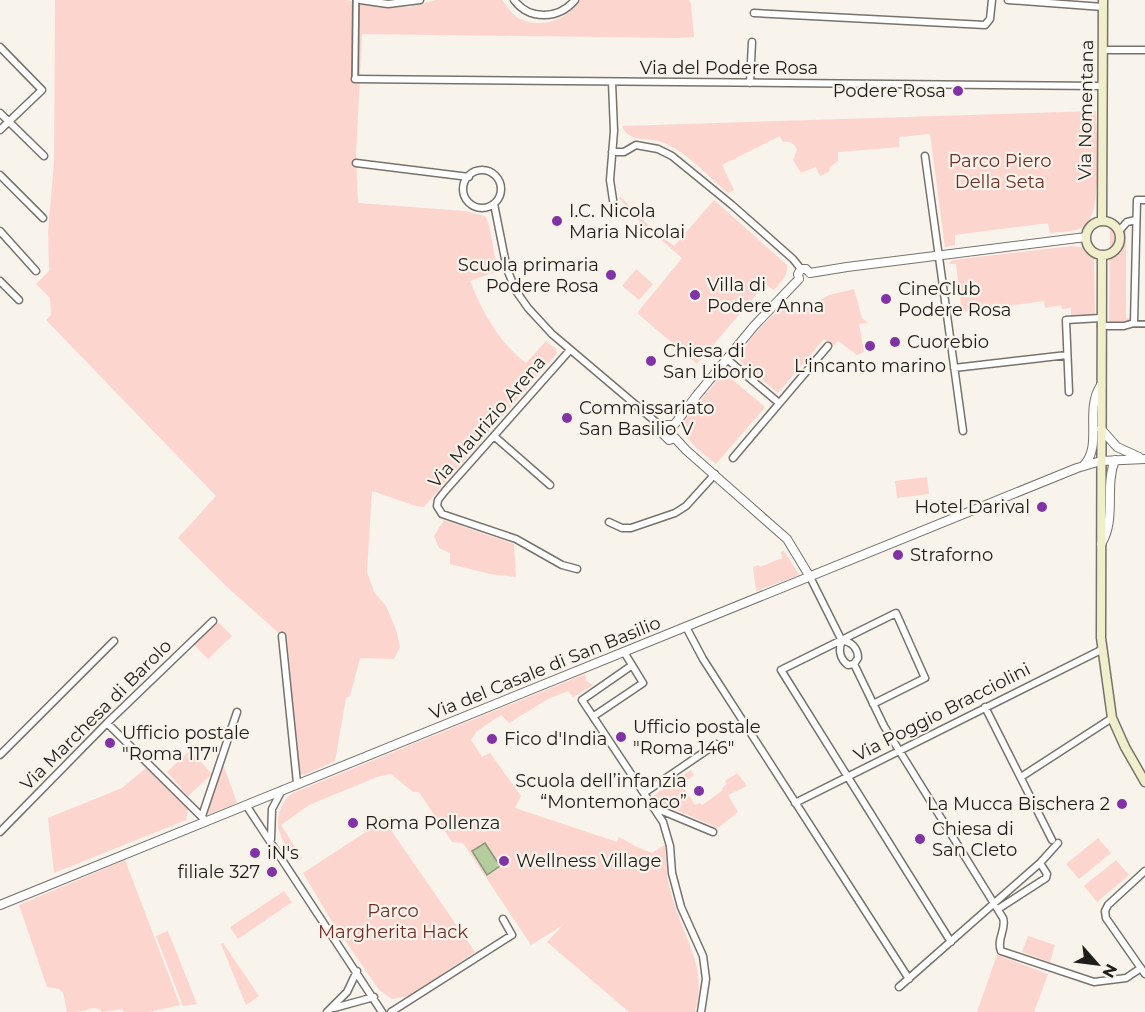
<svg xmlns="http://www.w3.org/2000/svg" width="1145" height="1012" font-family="Montserrat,sans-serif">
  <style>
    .green { fill: #fdd5cf }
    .water { fill: #b5cd9e; stroke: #889876; stroke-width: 1.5 }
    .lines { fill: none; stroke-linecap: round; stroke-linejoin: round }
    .pedestrian-casing { stroke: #77736c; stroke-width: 8 }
    .minor-casing { stroke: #77736c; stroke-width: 9 }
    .tertiary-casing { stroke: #77736c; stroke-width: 10 }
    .secondary-casing { stroke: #77736c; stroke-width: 11 }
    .pedestrian { stroke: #fff; stroke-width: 4.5 }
    .minor { stroke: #fff; stroke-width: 6 }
    .tertiary { stroke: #fff; stroke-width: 8 }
    .secondary { stroke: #f1eecc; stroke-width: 8 }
    .poi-dot { fill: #8033a5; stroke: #f8f3eb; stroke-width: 2 }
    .labels { text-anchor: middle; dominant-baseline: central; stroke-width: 4.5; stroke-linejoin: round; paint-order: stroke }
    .street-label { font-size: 18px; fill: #1f1d1a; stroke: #f8f3eb }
    .poi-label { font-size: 18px; fill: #1f1d1a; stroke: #f8f3eb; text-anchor: start }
    .park-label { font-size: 18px; fill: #722e26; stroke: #f8f3eb }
  </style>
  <rect width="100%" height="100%" fill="#f8f3eb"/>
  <!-- green -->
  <path class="green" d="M55,0H347L363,5L409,7L436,0H502C507,6 512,14 518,18C541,30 567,20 580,0H689L691,4L694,37L677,38L362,34L356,157L358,203L465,211L485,216C491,224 494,258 498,271L470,281C482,311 499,343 526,363L546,341L556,349L557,353L424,507L416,506L372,491L367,572L374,592L386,606L396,630L400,647L394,659L360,658L350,696L346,698L335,761L304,775L299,773L287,637L282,636L227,587L178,538L216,496L46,320L51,315L50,298L36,284L49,271L48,232L54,163Z
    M1096,111C1096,137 1103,207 1086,225C1079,232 1060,232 1050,233L1048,223L955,235V245L945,247L930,134L899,137V147L838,152V161L830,167L829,172L820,176L816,167L801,173L793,160L797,150C794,143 790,141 783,142L780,136L722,165L734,190L728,193C708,176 687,152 662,142C648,137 629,143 622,126Z
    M621,197L649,226L674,246L714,200L787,265C788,276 781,282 774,290L765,284L697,364L637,313L682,258L640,222L619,198Z
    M1110,229H1126V318H1131V323L1109,324Z
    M1072,246C1083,247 1090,249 1094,259L1095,314L1071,316V308L1062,309L1061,305L1045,308L1044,301L954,313V308L961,306L956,264H949L952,260Z
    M636,269L653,284L639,300L622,286Z
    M854,289L862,318L868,323L859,324L864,352L857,355L838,341L833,346L824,339L778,393L743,364L740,359C745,339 772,316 787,302L797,314L829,295Z
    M727,375L765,407L716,464C701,451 682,441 684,420L721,376Z
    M927,477L929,494L897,498L895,481Z
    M444,520L514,544L516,577L490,574L450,564V553L439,548L434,536Z
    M784,551L799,575L756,591L753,567L758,565L760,567L782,558L781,552Z
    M218,622L232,636L208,659L194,645Z
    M585,674L586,681L593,685L573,697L568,691L548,699L509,723L501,715L477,731L471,740L482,757L490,753L521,796L515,808L617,842L619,837L635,846L652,853L666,844C665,866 668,887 676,909C688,946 707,971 695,1012H629L547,942L563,925L531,945L463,843L452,842L419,792H413L391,774L377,777L309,805L281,825L302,858L297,862C284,843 270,827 283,804C286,799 288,796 293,793Z
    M190,750L212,774L188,796L167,772Z
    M223,764L237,803L209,814L206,811Z
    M146,768L188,809L186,820L54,873L48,818L122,788Z
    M691,770L694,775L686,781L688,785L684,788L695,805L700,803L702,805L723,790L722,788L727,784L725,781L737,773L747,786L728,795L738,812L718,828L656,801L653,796Z
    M384,820L475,952L409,996L392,999L379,990L331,920L303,873Z
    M1098,838L1111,853L1079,879L1066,864Z
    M125,860L180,1005L149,1012H124L122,1009L102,1012C95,1005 91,1009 83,1011C78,1012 72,1012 67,1012L63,993L59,989L47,987L19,905Z
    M1116,860L1129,875L1097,902L1084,886Z
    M284,891L292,902L238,939L230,927Z
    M168,931L197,1004L183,1006L156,936Z
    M1028,936L1055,945L1050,962L1022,952Z
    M223,943L259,996L246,1005L221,944Z
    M997,955L1048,974L1034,1012H977Z"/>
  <!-- water -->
  <path class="water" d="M485,843L500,866L487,875L472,851Z"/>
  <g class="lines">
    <!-- pedestrian casing -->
    <g class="pedestrian-casing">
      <path id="pedestrian" d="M355,79L356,0
        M1134,324H1145"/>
    </g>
    <!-- minor casing -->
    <g class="minor-casing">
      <path id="minor" d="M360,0L388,4L420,0
        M514,0C530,21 559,19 575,0
        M1008,0L1103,7
        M754,13L985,25L990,19L992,0
        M0,47L42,90L0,130
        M1103,50H1145
        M355,79L1102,86
        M612,82L614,131L610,180L613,200
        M750,83L752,42
        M0,113L44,156
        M612,152H624L636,145L658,149L672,156L732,205L793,259L801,269
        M925,156L963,431
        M356,163L469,177
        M463 189a19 19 0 1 1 38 0a19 19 0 1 1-38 0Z
        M0,175L43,218
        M494,204L507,269L516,291L528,308L552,334L663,428
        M0,231L36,271
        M1119,231L1127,222L1136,220
        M0,281L19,300
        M1101,326H1124L1134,323L1137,200H1145
        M570,350L445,491L438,500L437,506L442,514L516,539L562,565L577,569
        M727,359L779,403
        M954,368L1067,355
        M1069,392L1066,320L1101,318
        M494,436L550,485
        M733,458L828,346
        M609,522L622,528H631L675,513L686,506L715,474
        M810,577L842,641
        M686,627L703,659L909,979
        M282,636L297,783
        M842,641C851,641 858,648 858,658L854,664L848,665C840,659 838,650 842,641Z
        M854,664L884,726L1003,918C1007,929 996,939 1001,951L1094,982L1126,978L1141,968
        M631,666L582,700L663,822L670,846L672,873L681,907L703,956L706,979L701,1012
        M873,704L925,678L896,613L781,670L951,942
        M985,707L1052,840
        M594,716L643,683L624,652
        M107,723L206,821
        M0,755L114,641
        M1021,777L1112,718
        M644,793L716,744
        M795,803L1103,649
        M246,805L382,1012
        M653,807L713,832
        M202,816L237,712
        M0,832L107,723L213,621
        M271,839L272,809L282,790
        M1145,871L1108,905L1105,911L1106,918L1145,974
        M998,909L1046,878L1047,874L1040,863
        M899,987L1040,863L1058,843
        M334,1008L374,997
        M327,1012L347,992L357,971
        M391,1012L512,935L503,919"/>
    </g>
    <!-- tertiary casing -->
    <g class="tertiary-casing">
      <path id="tertiary" d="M810,273L847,267L1086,237
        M799,279L798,274L801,269H806L810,273
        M674,425L697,395L754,326L799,279
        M674,425H667L662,433L669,440L675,438
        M1101,429L1117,447L1139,457
        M675,438L686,450L787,539L810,577
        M1084,465C1103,445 1084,410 1101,385
        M1101,544C1117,519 1104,487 1115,460
        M0,905L1077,468L1101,461L1145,459"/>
    </g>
    <!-- secondary casing -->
    <g class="secondary-casing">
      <path id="secondary" d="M1102,220L1103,0
        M1086 238a17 17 0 1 1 34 0a17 17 0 1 1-34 0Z
        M1102,255L1101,638L1112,718L1125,747L1145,782"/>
    </g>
    <!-- pedestrian -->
    <use href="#pedestrian" class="pedestrian"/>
    <!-- minor -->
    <use href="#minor" class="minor"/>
    <!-- tertiary -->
    <use href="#tertiary" class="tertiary"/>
    <!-- secondary -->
    <use href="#secondary" class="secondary"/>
  </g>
  <!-- markers -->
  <g class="poi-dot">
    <circle cx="958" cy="91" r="6"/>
    <circle cx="557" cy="221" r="6"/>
    <circle cx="611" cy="275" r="6"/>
    <circle cx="695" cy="295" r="6"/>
    <circle cx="886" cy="299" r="6"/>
    <circle cx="895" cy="342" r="6"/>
    <circle cx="870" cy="346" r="6"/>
    <circle cx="651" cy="361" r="6"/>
    <circle cx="567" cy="418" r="6"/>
    <circle cx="1042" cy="507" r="6"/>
    <circle cx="898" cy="555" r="6"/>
    <circle cx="621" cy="737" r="6"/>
    <circle cx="492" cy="739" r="6"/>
    <circle cx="110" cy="743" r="6"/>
    <circle cx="699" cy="791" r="6"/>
    <circle cx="1122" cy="804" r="6"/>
    <circle cx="353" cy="823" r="6"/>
    <circle cx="920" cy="839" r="6"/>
    <circle cx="255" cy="853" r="6"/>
    <circle cx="504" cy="861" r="6"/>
    <circle cx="272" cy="872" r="6"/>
  </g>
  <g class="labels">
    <!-- street labels -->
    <g class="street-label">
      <text x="729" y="68">Via del Podere Rosa</text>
      <text transform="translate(1086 110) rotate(-89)">Via Nomentana</text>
      <text transform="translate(487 422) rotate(-49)">Via Maurizio Arena</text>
      <text transform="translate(545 668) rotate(-22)">Via del Casale di San Basilio</text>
      <text transform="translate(942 712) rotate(-27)">Via Poggio Bracciolini</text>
      <text transform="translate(96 715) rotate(-45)">Via Marchesa di Barolo</text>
    </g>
    <!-- poi labels -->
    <g class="poi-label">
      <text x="946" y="91" text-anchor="end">Podere Rosa</text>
      <text x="569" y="211">I.C. Nicola<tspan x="569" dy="21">Maria Nicolai</tspan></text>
      <text x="599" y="265" text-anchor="end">Scuola primaria<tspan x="599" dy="21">Podere Rosa</tspan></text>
      <text x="707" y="285">Villa di<tspan x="707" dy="21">Podere Anna</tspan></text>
      <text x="898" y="289">CineClub<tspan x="898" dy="21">Podere Rosa</tspan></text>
      <text x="907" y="342">Cuorebio</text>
      <text x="663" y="351">Chiesa di<tspan x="663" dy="21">San Liborio</tspan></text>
      <text x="870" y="366" text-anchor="middle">L'incanto marino</text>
      <text x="579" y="408">Commissariato<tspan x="579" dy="21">San Basilio V</tspan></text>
      <text x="1030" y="507" text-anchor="end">Hotel Darival</text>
      <text x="910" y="555">Straforno</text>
      <text x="633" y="727">Ufficio postale<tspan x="633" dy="21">"Roma 146"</tspan></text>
      <text x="122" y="733">Ufficio postale<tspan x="122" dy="21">"Roma 117"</tspan></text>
      <text x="504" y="739">Fico d'India</text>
      <text x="687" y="781" text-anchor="end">Scuola dell’infanzia<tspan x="687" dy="21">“Montemonaco”</tspan></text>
      <text x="1110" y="804" text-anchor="end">La Mucca Bischera 2</text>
      <text x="365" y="823">Roma Pollenza</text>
      <text x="932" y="829">Chiesa di<tspan x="932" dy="21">San Cleto</tspan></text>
      <text x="267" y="853">iN's</text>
      <text x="516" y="861">Wellness Village</text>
      <text x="260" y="872" text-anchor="end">filiale 327</text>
    </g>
    <!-- park labels -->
    <g class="park-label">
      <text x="1000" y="161">Parco Piero<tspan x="1000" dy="21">Della Seta</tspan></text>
      <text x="393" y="911">Parco<tspan x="393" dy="21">Margherita Hack</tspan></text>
    </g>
  </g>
  <!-- north arrow -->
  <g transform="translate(1097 964) rotate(118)" stroke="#f8f3eb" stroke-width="4.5" paint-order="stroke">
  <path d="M0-4.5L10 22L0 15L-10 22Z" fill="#1f1d1a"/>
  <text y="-9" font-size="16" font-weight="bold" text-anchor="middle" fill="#1f1d1a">N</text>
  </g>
</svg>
